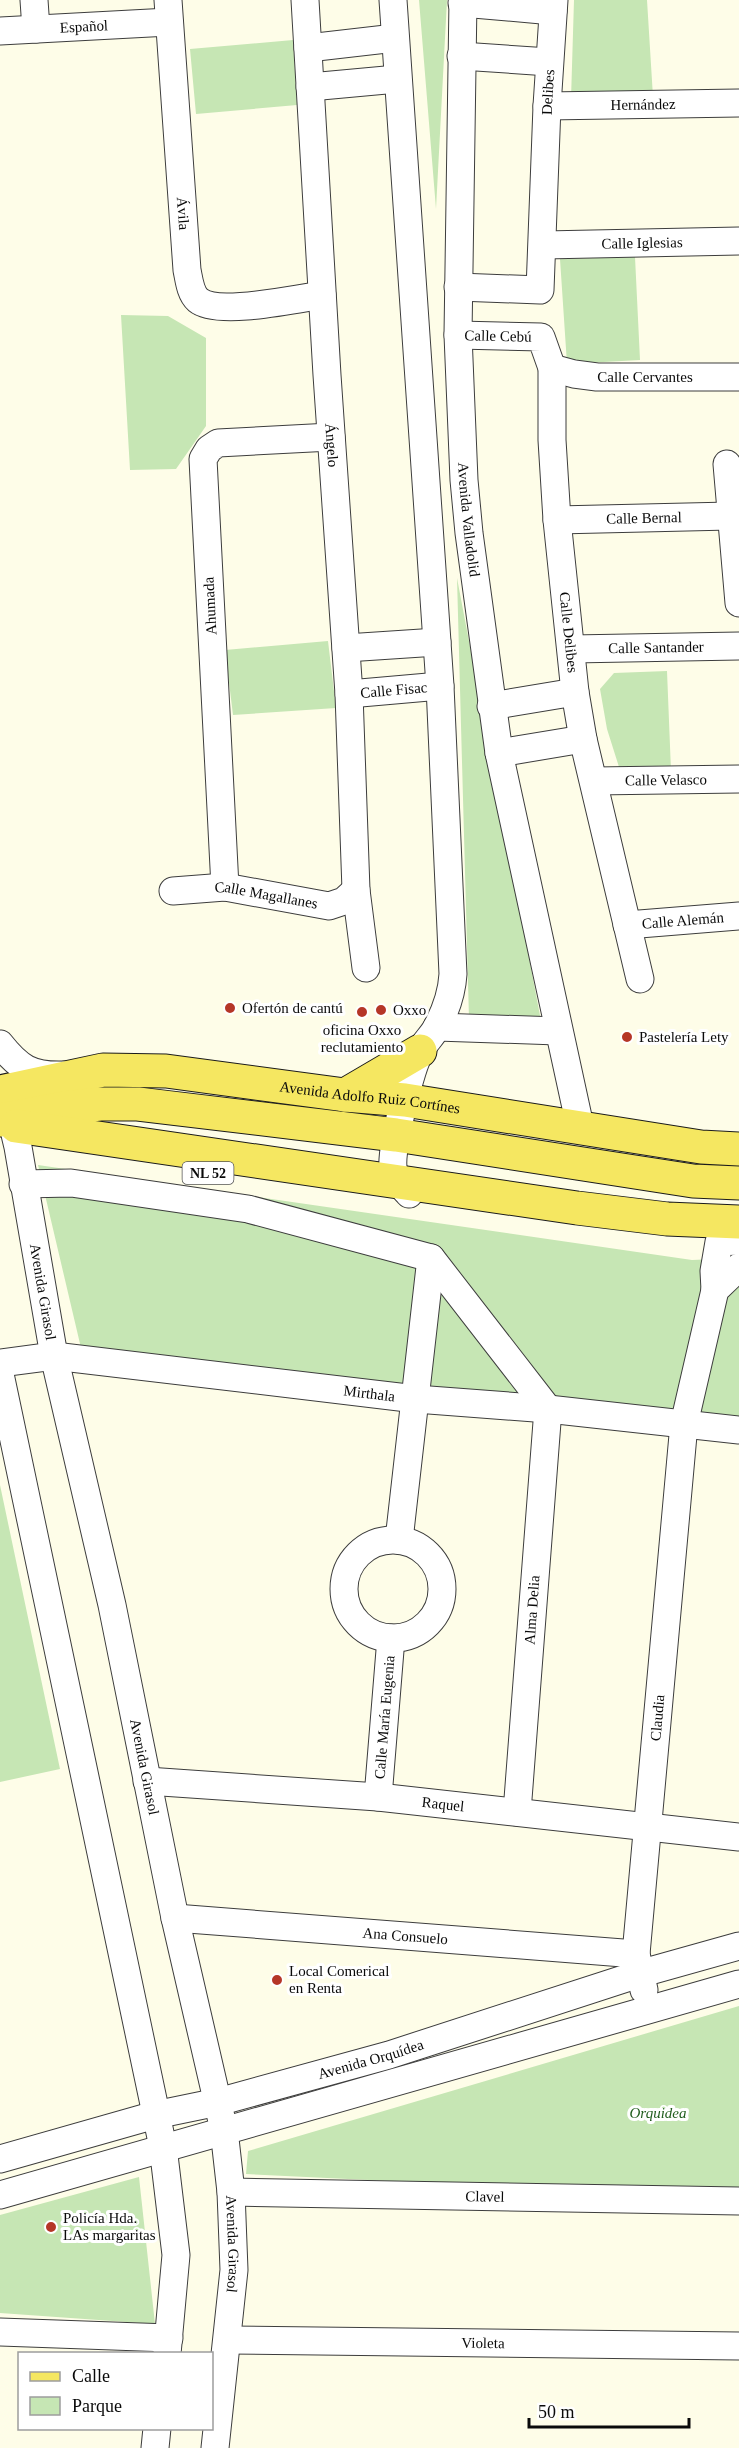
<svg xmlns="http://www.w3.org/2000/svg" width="739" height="2448" font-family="'Times New Roman',serif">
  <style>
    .green { fill: #c6e6b4 }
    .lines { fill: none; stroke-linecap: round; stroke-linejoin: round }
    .minor-casing { stroke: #3d3d3d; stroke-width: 29 }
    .major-casing { stroke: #1b1b1b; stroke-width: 35 }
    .minor { stroke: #fff; stroke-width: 27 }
    .major { stroke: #f5e761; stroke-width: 33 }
    .poi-dot { fill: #b53627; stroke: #fff; stroke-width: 2 }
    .labels { text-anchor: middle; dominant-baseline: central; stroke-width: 6; stroke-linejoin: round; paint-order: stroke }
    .shield { fill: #fff; stroke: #545454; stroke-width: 1.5 }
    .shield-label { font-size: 14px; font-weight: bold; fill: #0a0a0a }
    .street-label { font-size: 15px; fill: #0a0a0a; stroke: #fff }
    .poi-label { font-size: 15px; fill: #0a0a0a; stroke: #fff; text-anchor: start }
    .park-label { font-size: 15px; font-style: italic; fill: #215e1e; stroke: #fff }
  </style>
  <rect width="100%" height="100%" fill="#fefde8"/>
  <!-- green -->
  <path class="green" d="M419,0H447L436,209Z
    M574,0H647L653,97L571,99Z
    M293,40L297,105L196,114L190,49Z
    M635,257L640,360L567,364L560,259Z
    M121,315L168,316L206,338V426L176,469L130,470Z
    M457,578L542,1026L469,1019Z
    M328,641L336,708L233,715L225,650Z
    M667,671L671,771L619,767L607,729L600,689L614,673Z
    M38,1165L692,1260L739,1258V1423L81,1348Z
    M0,1485L60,1769L0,1782Z
    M739,2006V2198L246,2174L248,2151Z
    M139,2177L155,2324L0,2313V2215Z"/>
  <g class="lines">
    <!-- minor casing -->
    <g class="minor-casing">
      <g id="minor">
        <path d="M34,0L36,29"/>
        <path id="s1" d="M168,0L187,270C189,279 190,293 198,300C217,316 296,299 322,295"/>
        <path id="s2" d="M305,0L327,375L349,694L356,890L366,968"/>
        <path d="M393,0L440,686L453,974C452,992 446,1010 437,1027C433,1035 425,1042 421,1050C411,1066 391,1148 393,1167C394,1179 402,1186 409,1194"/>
        <path id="s3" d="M463,0L458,335L464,480L469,533L499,753L580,1126"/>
        <path d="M462,3L553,11"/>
        <path id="s4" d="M0,31L169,22"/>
        <path d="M308,48L395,38"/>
        <path d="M461,56L549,62"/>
        <path d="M310,87L397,79"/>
        <path id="s5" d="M547,106L739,103"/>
        <path id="s6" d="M544,245L739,241"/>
        <path id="s7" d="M458,287L540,290L547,106L554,0"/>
        <path id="s8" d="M458,335L541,337L552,368V440L557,520L575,692L583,739L640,979"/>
        <path id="s9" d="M552,368L574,374L597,377H739"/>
        <path d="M727,464L739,603"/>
        <path id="s10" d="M557,520L730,516"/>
        <path d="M346,648L437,642"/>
        <path id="s11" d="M572,649L739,646"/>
        <path id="s12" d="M349,694L440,686"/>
        <path d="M491,706L575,692"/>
        <path d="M499,753L583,739"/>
        <path id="s13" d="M594,781L739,779"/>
        <path d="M225,887L203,459L209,449L218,443L331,437"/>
        <path id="s14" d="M173,891L225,887L329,906L344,901L356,890"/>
        <path id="s15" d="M627,925L739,916"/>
        <path d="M437,1027L558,1031"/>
        <path d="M0,1044C19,1068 31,1076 63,1075"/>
        <path id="s16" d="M9,1109L18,1147L54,1356L112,1605L175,1918L224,2130L231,2192L234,2270L215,2448"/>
        <path d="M23,1184L71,1183L248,1209L431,1258L548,1409L517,1812"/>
        <path d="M715,1290L714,1271L719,1242L739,1241"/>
        <path id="s17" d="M0,1363L54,1356L416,1399L548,1409L739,1430"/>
        <path d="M0,1374L163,2147L176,2255L167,2354"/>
        <circle cx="393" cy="1589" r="49"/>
        <path d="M399,1540L431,1258"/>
        <path id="s18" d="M147,1781L378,1797L739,1837"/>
        <path id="s19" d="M378,1797L391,1638"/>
        <path id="s20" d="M175,1918L636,1954"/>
        <path id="s21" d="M644,1990L636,1954L684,1424L715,1290L739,1267"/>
        <path id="s22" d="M0,2159L155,2115L218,2102L389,2055L639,1974L739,1946"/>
        <path id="s23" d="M231,2192L739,2201"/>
        <path d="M0,2195L739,1984"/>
        <path d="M0,2332L169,2338"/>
        <path id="s24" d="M228,2340L739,2346"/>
        <path d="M155,2448L157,2428"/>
      </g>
    </g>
    <!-- major casing -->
    <g class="major-casing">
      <g id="major">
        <path id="s25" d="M0,1092L103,1070L166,1071L345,1095L405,1100L701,1147L739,1149"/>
        <path d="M345,1095L420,1051"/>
        <path d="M0,1120L64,1108L100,1104H138L396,1135L693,1181L739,1183"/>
        <path d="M16,1126L577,1208L667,1219L739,1222"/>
      </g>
    </g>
    <!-- minor -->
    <use href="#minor" class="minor"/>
    <!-- major -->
    <use href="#major" class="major"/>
  </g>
  <!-- markers -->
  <g class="poi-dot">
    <circle cx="230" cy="1008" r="6"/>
    <circle cx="381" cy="1010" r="6"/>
    <circle cx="362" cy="1012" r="6"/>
    <circle cx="627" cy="1037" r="6"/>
    <circle cx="277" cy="1980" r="6"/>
    <circle cx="51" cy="2227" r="6"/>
  </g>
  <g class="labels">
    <!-- shield labels -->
    <rect class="shield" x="182.5" y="1162" width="51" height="22" rx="4.5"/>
    <g class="shield-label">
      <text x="208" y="1173">NL 52</text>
    </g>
    <!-- street labels -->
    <g class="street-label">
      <text stroke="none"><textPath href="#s4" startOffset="84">Español</textPath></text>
      <text stroke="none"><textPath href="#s7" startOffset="280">Delibes</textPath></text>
      <text stroke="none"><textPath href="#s5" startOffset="96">Hernández</textPath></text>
      <text stroke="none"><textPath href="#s1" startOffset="214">Ávila</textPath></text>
      <text stroke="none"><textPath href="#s6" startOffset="98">Calle Iglesias</textPath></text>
      <text stroke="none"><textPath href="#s8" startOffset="40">Calle Cebú</textPath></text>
      <text stroke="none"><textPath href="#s9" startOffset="94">Calle Cervantes</textPath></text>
      <text stroke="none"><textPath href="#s2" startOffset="446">Ángelo</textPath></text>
      <text stroke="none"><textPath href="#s10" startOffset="87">Calle Bernal</textPath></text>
      <text stroke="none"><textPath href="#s3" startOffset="520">Avenida Valladolid</textPath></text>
      <text transform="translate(210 606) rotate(-93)">Ahumada</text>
      <text stroke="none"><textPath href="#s8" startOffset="381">Calle Delibes</textPath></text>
      <text stroke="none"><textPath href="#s11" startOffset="84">Calle Santander</textPath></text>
      <text stroke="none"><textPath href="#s12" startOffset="45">Calle Fisac</textPath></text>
      <text stroke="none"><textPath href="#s13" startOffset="72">Calle Velasco</textPath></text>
      <text stroke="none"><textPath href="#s14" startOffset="94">Calle Magallanes</textPath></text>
      <text stroke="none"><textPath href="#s15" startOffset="56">Calle Alemán</textPath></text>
      <text stroke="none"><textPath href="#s25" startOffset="374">Avenida Adolfo Ruiz Cortínes</textPath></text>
      <text stroke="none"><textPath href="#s16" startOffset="186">Avenida Girasol</textPath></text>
      <text stroke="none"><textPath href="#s17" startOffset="372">Mirthala</textPath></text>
      <text transform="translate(532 1610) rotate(-86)">Alma Delia</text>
      <text stroke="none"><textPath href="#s21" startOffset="274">Claudia</textPath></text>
      <text stroke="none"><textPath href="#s19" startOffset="80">Calle María Eugenia</textPath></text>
      <text stroke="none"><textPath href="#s16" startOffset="672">Avenida Girasol</textPath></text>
      <text stroke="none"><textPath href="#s18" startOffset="297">Raquel</textPath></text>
      <text stroke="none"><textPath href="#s20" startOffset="231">Ana Consuelo</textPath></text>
      <text stroke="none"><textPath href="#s22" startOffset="384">Avenida Orquídea</textPath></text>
      <text stroke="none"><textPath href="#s23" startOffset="254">Clavel</textPath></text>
      <text stroke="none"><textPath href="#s16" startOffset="1158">Avenida Girasol</textPath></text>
      <text stroke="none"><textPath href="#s24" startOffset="255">Violeta</textPath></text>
    </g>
    <!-- poi labels -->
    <g class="poi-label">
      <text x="242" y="1008">Ofertón de cantú</text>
      <text x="393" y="1010">Oxxo</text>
      <text x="362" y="1030" text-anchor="middle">oficina Oxxo<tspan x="362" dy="17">reclutamiento</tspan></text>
      <text x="639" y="1037">Pastelería Lety</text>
      <text x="289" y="1971">Local Comerical<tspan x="289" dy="17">en Renta</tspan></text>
      <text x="63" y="2218">Policía Hda.<tspan x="63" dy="17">LAs margaritas</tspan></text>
    </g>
    <!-- park labels -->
    <g class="park-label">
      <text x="658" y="2113">Orquidea</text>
    </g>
  </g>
  <!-- legend -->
  <rect x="18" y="2352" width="195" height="78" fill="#ffffff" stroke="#9d9d9d" stroke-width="1.5"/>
  <rect x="30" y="2372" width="30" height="9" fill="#f5e761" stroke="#9d9d9d" stroke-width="1.5"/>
  <text x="72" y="2382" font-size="18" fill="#0a0a0a">Calle</text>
  <rect x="30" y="2397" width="30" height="18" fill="#c6e6b4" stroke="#9d9d9d" stroke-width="1.5"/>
  <text x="72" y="2412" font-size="18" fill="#0a0a0a">Parque</text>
  <!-- scale -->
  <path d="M529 2418v9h160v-9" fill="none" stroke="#0a0a0a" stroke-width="3"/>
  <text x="538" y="2418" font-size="18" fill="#0a0a0a" stroke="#ffffff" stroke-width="4.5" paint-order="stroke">50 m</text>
</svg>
